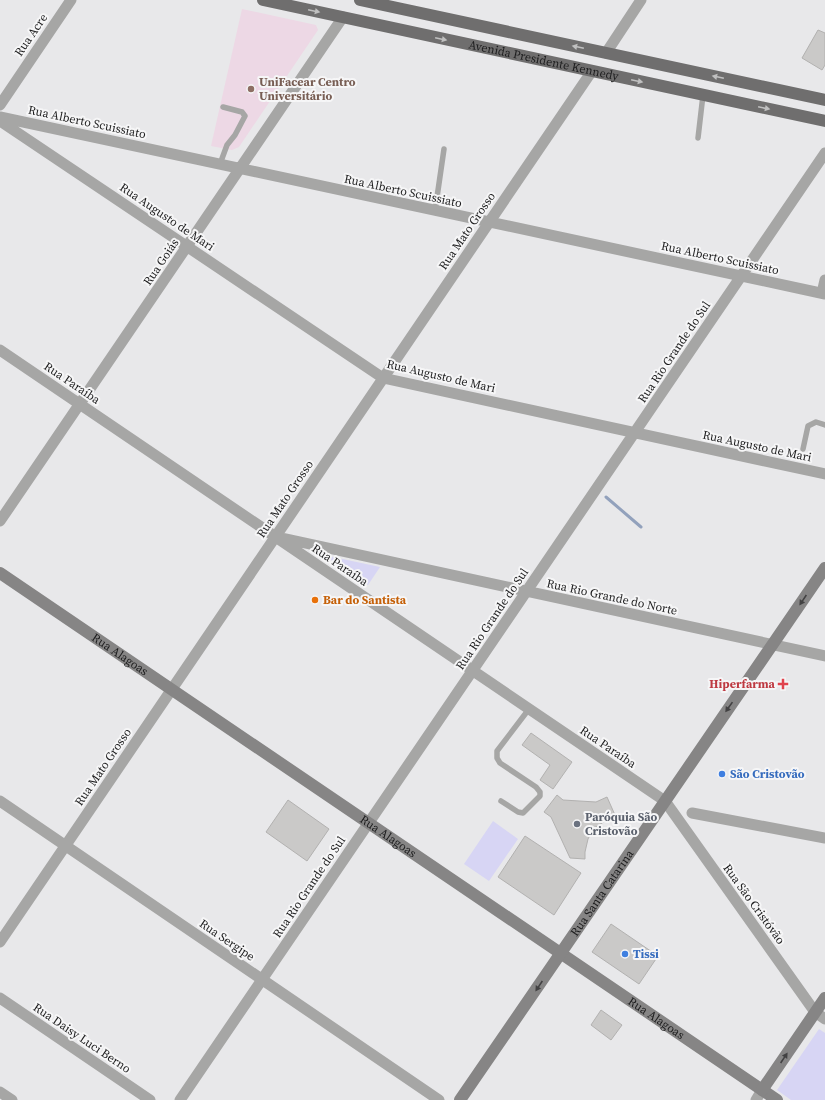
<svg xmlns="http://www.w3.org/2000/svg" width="825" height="1100" font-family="'Source Serif 4',serif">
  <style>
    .education { fill: #edd8e5 }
    .park { fill: #d7d5f4 }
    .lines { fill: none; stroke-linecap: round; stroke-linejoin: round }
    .stream { stroke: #92a1bc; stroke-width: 3 }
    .building { fill: #cac9c8; stroke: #b2b1b0 }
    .lane { stroke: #a6a6a5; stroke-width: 5.5 }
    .street { stroke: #a6a6a5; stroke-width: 11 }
    .secondary { stroke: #868585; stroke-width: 12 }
    .primary { stroke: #6f6e6e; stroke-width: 12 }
    .oneway { fill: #c0c0c0 }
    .oneway2 { fill: #424142 }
    .education-dot { fill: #8d6e63; stroke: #f6f6f7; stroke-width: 1.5 }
    .food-dot { fill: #e8710a; stroke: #f6f6f7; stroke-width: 1.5 }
    .health-dot { fill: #e0444e; stroke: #f6f6f7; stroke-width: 1.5 }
    .shop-dot { fill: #3f7fe0; stroke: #f6f6f7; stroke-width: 1.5 }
    .worship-dot { fill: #6b7280; stroke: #f6f6f7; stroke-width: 1.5 }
    .labels { text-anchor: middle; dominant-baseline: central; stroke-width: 4; stroke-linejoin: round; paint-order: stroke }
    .street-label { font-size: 12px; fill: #1d1d1e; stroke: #f6f6f7 }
    .education-label { font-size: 12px; font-weight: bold; fill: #785e54; stroke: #f6f6f7; text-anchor: start }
    .food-label { font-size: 12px; font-weight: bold; fill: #c56008; stroke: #f6f6f7; text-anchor: start }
    .health-label { font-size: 12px; font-weight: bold; fill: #be3a42; stroke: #f6f6f7; text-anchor: end }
    .shop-label { font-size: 12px; font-weight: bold; fill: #366cbe; stroke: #f6f6f7; text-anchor: start }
    .worship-label { font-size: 12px; font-weight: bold; fill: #5b616d; stroke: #f6f6f7; text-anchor: start }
  </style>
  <rect width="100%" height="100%" fill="#e8e8ea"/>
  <!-- education -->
  <path class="education" d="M242,9L316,25L318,30L239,147L232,150L211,146Z"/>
  <!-- park -->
  <path class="park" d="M324,555L380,567L368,585Z
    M493,821L518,839L489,881L464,864Z
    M819,1029L825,1033V1100H791L777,1090Z"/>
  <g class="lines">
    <!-- stream -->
    <path class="stream" d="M606,497L641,527"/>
  </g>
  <!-- building -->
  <path class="building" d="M818,30L825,33V65L822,70L802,58Z
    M531,733L572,762L553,789L540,780L550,765L522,745Z
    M557,795L563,800L596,802L607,797L615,815L594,828L588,839L585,852V859L570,858L551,817L544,812Z
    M288,800L329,829L307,861L266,832Z
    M525,836L581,873L554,915L498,877Z
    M611,924L658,956L639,984L592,952Z
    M601,1010L622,1025L611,1040L591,1025Z"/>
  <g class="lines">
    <!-- lane -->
    <path class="lane" d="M698,138L703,95
      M220,164L227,145L235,135L245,116L242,112L223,107
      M435,211L444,149
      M803,449L808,426L816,422L825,425
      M501,801L518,812L523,813L540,796V792L536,787L500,763L497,758V751L529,709"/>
    <!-- street -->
    <path class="street" d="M606,53L641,0
      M0,105L71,0
      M0,117L825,294
      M0,121L383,378L825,474
      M822,293L825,280
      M0,350L665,801L815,1012L825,1019
      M0,521L343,17
      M282,538L825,656
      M0,801L439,1100
      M692,813L825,838
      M0,942L592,71
      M0,998L150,1100
      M0,1092L12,1100
      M180,1100L825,153
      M756,1100L762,1090"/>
    <!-- secondary -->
    <g class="secondary">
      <path id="s1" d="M0,573L777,1100"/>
      <path d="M762,1090L825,998"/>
      <path id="s2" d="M460,1100L825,568"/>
    </g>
    <!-- primary -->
    <g class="primary">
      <path id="s3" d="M263,0L825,121"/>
      <path d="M360,0L825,100"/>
    </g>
  </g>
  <!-- one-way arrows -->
  <defs><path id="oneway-solid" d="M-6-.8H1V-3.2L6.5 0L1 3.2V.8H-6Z"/></defs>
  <g class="oneway">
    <use href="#oneway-solid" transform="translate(314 11) rotate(12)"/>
    <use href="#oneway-solid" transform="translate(441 39) rotate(12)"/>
    <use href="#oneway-solid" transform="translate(578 47) rotate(-168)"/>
    <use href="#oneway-solid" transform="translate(718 77) rotate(-168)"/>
    <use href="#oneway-solid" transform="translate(637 81) rotate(12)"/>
    <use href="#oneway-solid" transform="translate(764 108) rotate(12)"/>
  </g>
  <g class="oneway2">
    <use href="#oneway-solid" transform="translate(803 600) rotate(124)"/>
    <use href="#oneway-solid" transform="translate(729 707) rotate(125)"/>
    <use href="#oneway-solid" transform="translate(539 986) rotate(124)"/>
    <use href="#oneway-solid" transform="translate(784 1058) rotate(-56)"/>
  </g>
  <!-- markers -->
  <circle class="education-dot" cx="251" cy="89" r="4"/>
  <circle class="food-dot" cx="315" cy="600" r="4"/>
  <path class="health-dot" d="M781 678h4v4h4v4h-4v4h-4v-4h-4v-4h4z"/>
  <g class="shop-dot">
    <circle cx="722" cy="774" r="4"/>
    <circle cx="625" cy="954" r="4"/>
  </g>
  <circle class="worship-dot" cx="577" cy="824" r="4"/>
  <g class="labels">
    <!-- street labels -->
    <g class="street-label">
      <text transform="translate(31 35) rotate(-56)">Rua Acre</text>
      <text stroke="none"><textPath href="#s3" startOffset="287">Avenida Presidente Kennedy</textPath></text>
      <text transform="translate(87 122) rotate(12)">Rua Alberto Scuissiato</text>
      <text transform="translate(403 191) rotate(12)">Rua Alberto Scuissiato</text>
      <text transform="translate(167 217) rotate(34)">Rua Augusto de Mari</text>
      <text transform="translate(467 231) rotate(-56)">Rua Mato Grosso</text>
      <text transform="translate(720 258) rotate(12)">Rua Alberto Scuissiato</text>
      <text transform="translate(161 262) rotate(-56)">Rua Goiás</text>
      <text transform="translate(674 352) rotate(-56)">Rua Rio Grande do Sul</text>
      <text transform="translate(441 376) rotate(13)">Rua Augusto de Mari</text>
      <text transform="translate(72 383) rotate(34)">Rua Paraíba</text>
      <text transform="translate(757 446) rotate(12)">Rua Augusto de Mari</text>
      <text transform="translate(285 499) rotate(-56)">Rua Mato Grosso</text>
      <text transform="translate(340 565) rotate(34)">Rua Paraíba</text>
      <text transform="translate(612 597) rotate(12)">Rua Rio Grande do Norte</text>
      <text transform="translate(492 619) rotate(-56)">Rua Rio Grande do Sul</text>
      <text stroke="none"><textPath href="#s1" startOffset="145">Rua Alagoas</textPath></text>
      <text transform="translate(608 747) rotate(34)">Rua Paraíba</text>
      <text transform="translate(103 767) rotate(-56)">Rua Mato Grosso</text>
      <text stroke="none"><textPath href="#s1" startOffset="469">Rua Alagoas</textPath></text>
      <text transform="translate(309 887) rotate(-56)">Rua Rio Grande do Sul</text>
      <text stroke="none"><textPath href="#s2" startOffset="251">Rua Santa Catarina</textPath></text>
      <text transform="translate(754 904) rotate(54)">Rua São Cristóvão</text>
      <text transform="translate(227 940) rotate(34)">Rua Sergipe</text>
      <text stroke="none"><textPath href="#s1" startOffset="793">Rua Alagoas</textPath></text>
      <text transform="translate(82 1038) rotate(34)">Rua Daisy Luci Berno</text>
    </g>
    <!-- education labels -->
    <g class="education-label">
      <text x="259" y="82">UniFacear Centro<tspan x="259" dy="14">Universitário</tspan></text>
    </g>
    <!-- food labels -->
    <g class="food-label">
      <text x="323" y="600">Bar do Santista</text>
    </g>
    <!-- health labels -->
    <g class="health-label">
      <text x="775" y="684">Hiperfarma</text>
    </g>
    <!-- shop labels -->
    <g class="shop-label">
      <text x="730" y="774">São Cristovão</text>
      <text x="633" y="954">Tissi</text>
    </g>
    <!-- worship labels -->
    <g class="worship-label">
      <text x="585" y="817">Paróquia São<tspan x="585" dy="14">Cristovão</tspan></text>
    </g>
  </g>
</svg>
